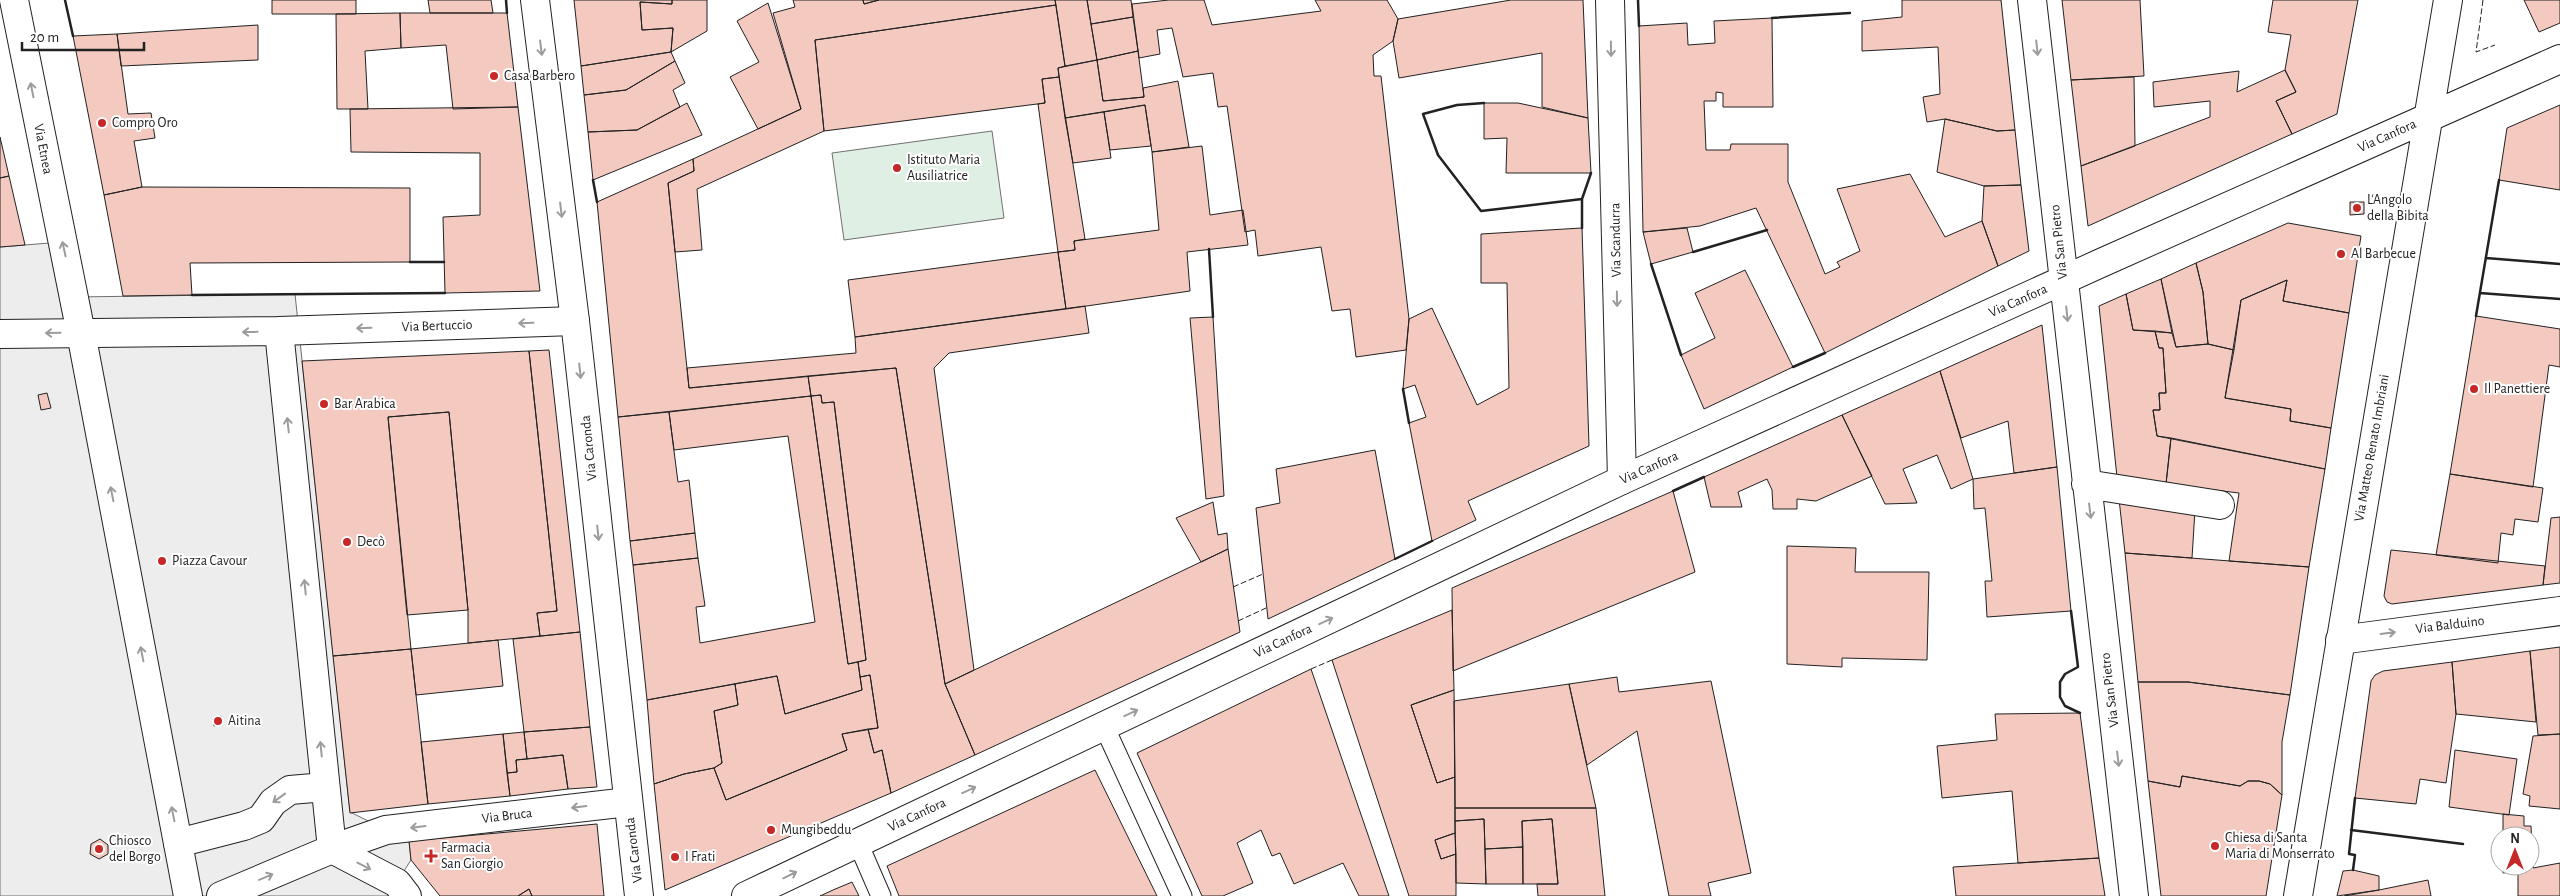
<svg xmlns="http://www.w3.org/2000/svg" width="2560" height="896" font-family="'Alegreya Sans',sans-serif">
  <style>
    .green { fill: #e0efe3; stroke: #6f6f6f }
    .parking { fill: #ededed; stroke: #6f6f6f }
    .building { fill: #f3c9c0; stroke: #222 }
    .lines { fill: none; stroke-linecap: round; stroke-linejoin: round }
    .lane-casing { stroke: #222; stroke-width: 21 }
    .street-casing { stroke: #222; stroke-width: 30 }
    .secondary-casing { stroke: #222; stroke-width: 30 }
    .primary-casing { stroke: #222; stroke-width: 30 }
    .lane { stroke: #fff; stroke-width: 19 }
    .street { stroke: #fff; stroke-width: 28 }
    .secondary { stroke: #fff; stroke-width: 28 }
    .primary { stroke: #fff; stroke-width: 28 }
    .fence { stroke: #222; stroke-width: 1; stroke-dasharray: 6 2.5; stroke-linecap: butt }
    .wall { stroke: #222; stroke-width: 2.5 }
    .oneway { stroke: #9c9c9c }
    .poi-dot { fill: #c62828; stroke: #fff; stroke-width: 2 }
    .labels { text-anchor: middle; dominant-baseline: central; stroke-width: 4; stroke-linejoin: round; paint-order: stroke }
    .poi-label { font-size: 14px; fill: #222; stroke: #fff; text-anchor: start }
    .street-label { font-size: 14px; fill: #222; stroke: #fff }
  </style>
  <rect width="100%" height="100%" fill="#fff"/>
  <!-- green -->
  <path class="green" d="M992,131L1004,218L844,240L832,153Z"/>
  <!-- parking -->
  <path class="parking" d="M62,242L74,297L295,294L350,812L409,841L411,860L388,896H0V247Z"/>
  <!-- building -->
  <path class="building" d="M272,0H356V14H272Z
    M428,0H491L493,13H430Z
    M574,0H672V4L640,2L642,30L673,28L671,52L581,66Z
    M672,0H707V31L671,52L673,28L642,30L640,2L672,4Z
    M793,0H863L864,4L879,0H1055L1056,5L815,40L824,131L697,189L702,250L675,252L668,183L694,171L693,159L801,109L773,13L795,7Z
    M863,0H879L864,4Z
    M1055,0H1087L1097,60L1065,66Z
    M1087,0H1131L1133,17L1091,24Z
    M1169,0H1204L1212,25L1321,11L1315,0H1387L1398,19L1393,41L1373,55L1374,76H1381L1409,319L1406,350L1356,357L1350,309L1332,311L1321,247L1258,256L1255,230L1245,232L1227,106L1218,107L1213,73L1183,77L1172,28L1157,30L1160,54L1139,58L1132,4Z
    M1511,0H1583L1588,118L1542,107V53L1399,78L1393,41L1398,19Z
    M1902,0H2001L2015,130L1997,131L1945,119L1927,122L1923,97L1940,94L1938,47L1862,51V21L1902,17Z
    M2062,0H2140L2144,76L2071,80Z
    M2273,0H2358L2337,114L2292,134L2276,101L2296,92L2285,70L2291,35L2268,32Z
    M2524,0H2560V23L2539,32Z
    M768,3L801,109L758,129L730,77L759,62L737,21Z
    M1056,5L1065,66L1058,68L1059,77L1042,79L1045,103L824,131L815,40Z
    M400,13L401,48L365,51L368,109H337L336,14Z
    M400,13H507L518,107L453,109L446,45L401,48Z
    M1133,17L1138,51L1097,60L1091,24Z
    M1772,18L1773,107H1723V93L1716,92V101H1704L1706,150H1730L1731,144H1788V182L1825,274L1840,267L1837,262L1860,251L1837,189L1910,174L1945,237L1982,221L1998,266L1825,353L1756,208L1700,226L1643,232L1639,26L1687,23L1688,45L1715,43L1714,21Z
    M258,25V60L121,66L117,34Z
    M117,34L128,114L151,113L155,138L134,141L142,187L104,195L73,36Z
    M1138,51L1144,97L1103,101L1097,60Z
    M671,52L675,61L626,90L584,95L581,66Z
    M1097,60L1103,101L1144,97L1143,88L1178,81L1189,147L1152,152L1145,105L1065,118L1058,68Z
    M675,61L685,83L673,90L680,107L637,130L588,132L584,95L626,90Z
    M2285,70L2296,92L2276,101L2292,134L2088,226L2081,166L2210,117V101L2154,107L2153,82L2239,71L2237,92Z
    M1059,77L1085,239L1074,241L1075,250L1058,252L1038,104L1045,103L1042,79Z
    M2134,77L2135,146L2081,166L2071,80Z
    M687,103L702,135L593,180L588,132L637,130Z
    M1484,103H1518L1588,118L1591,173H1506L1507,138L1484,139Z
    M1145,105L1151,146L1110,150L1104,112Z
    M2560,105V190L2499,180L2507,128Z
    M518,107L540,291L445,293L443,217L480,215V153L351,152L350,109Z
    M1104,112L1111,158L1073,163L1065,118Z
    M1945,119L1997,131L2015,130L2021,185L1984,186L1937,172Z
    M0,137L9,176L0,178Z
    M1202,146L1210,215L1243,210L1248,245L1187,252L1190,291L1066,309L1058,252L1075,250L1074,241L1159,230L1152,152Z
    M693,159L694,171L668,183L689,388L808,376L811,396L618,417L597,202Z
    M9,176L25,245L0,247V178Z
    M2021,185L2029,251L1998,266L1982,221L1984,186Z
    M142,187L410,188V262L190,263L192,295L123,296L104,195Z
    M2350,202H2364V214L2350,215Z
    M2288,223L2361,236L2349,313L2283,301L2287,280L2241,300L2234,350L2208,344L2203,292L2196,263Z
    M1582,228L1589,446L1468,501L1476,520L1432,541L1409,423L1426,417L1415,385L1403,389L1409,319L1432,308L1477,405L1509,388L1507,283H1481V234Z
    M1687,228L1693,252L1651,264L1643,232Z
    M1058,252L1066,309L855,337L848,280Z
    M2196,263L2203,292L2208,344L2176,347L2161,279Z
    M1745,270L1793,367L1704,409L1681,355L1715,338L1695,293Z
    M2161,279L2172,333L2133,330L2126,294Z
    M2287,280L2283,301L2349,313L2331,428L2290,421L2291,409L2225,398L2241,300Z
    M2126,294L2133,330L2155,331L2159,348H2163L2166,393H2159L2160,410H2153L2157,436L2171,438L2166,484L2117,477L2099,306Z
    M1085,306L1089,333L949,353L934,368L974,670L945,684L896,368L689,388L687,368L856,353L855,337Z
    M2476,316L2560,329V367L2549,365L2533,487L2450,474Z
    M1213,317L1224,496L1206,499L1190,318Z
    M2042,325L2057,467L2014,473L2008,421L1961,438L1940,371Z
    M2155,331L2172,333L2176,347L2208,344L2234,350L2225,398L2291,409L2290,421L2331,428L2325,469L2157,436L2153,410H2160L2159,393H2166L2163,348H2159Z
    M549,350L580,632L540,636L537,613L557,611L529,351Z
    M529,351L557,611L537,613L540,636L468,643V610L449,412L388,417L411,649L333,656L302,361Z
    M896,368L945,684L975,755L891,793L882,750L874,753L868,729L878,728L870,675L860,677L858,662L866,660L834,402L822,403L821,395L811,396L808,376Z
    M1940,371L1973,479L1951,489L1937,455L1903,469L1917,503L1885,504L1842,415Z
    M47,393L51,408L41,410L38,395Z
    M821,395L822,403L834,402L866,660L848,664L811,396Z
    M811,396L848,664L858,662L862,690L785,714L777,676L647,700L633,565L698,558L705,606L696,607L700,643L815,622L788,436L674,450L669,412Z
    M449,412L468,610L407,615L388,417Z
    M669,412L678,482L689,480L695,533L630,541L618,417Z
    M1842,415L1872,476L1816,501L1797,499V509H1773L1772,490L1767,479L1738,492L1742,507H1711L1704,477Z
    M2171,438L2325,469L2309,567L2229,561L2239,493L2166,484Z
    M1375,450L1395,559L1268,619L1256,508L1280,503L1276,469Z
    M2057,467L2071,611L1987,617L1985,581H1992L1985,508L1974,509L1973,479Z
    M2450,474L2543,488L2538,522L2515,519L2513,535L2501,533L2498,563L2436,555Z
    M1673,491L1695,572L1453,671L1452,588Z
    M2119,499L2195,510L2192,558L2125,553Z
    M1213,502L1218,535L1227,533L1228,549L1201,562L1176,518Z
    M2560,517V583L2543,585L2551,518Z
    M695,533L698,558L633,565L630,541Z
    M1787,546L1856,548L1855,572H1929L1927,660L1842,658V667L1787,664Z
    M1228,549L1240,632L975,755L945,684Z
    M2391,550L2545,566L2543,585L2392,604L2387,602L2384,596Z
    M2125,553L2309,567L2290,695L2188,682H2138Z
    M1452,610L1454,690L1411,705L1437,783L1455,777V833L1435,840L1441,859L1456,854V896H1409L1332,660Z
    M580,632L590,727L524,732L513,639Z
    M498,640L503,686L416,695L411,649Z
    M2560,647V734L2538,735L2530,651Z
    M411,649L428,804L350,813L333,656Z
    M2530,651L2536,722L2456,714L2452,662Z
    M2452,662L2456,714L2446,783L2420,779L2416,804L2355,798L2371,681L2375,675L2383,671Z
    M1311,669L1389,896H1359L1343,863L1294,884L1280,853L1272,856L1261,830L1237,843L1253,883L1223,896H1202L1137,753Z
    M870,675L878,728L842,734L847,750L726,800L714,768L722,763L714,711L738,705L735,684L777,676L785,714L862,690L860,677Z
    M1617,677L1619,692L1711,681L1751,873L1708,883L1711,896H1669L1637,731L1587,765L1569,684Z
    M2138,682H2188L2290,695L2282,742V795L2270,784L2259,781H2248L2240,786L2182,776L2180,787L2148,781Z
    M735,684L738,705L714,711L722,763L714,768L684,774L654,784L647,700Z
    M1569,684L1596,808H1455L1454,701Z
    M1454,690L1455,777L1437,783L1411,705Z
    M2080,713L2099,858L2018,863L2012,791L1942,798L1937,746L1997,740L1995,714Z
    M221,716L223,723L214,726L213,719Z
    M590,727L597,787L568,789L563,755L527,759L524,732Z
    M868,729L874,753L882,750L891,793L665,890L654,784L684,774L714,768L726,800L847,750L842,734Z
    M524,732L527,759L516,760L517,772L507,773L503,734Z
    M503,734L510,796L428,804L421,742Z
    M2560,734V809L2529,806L2530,796L2523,794L2533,736Z
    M2455,750L2517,759L2509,815L2449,807Z
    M563,755L568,789L510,796L507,773L517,772L516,760Z
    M1095,770L1157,896H899L887,866Z
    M2182,776L2240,786L2248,781H2259L2270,784L2282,795L2266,896H2161L2148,781L2180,787Z
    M1455,808H1596L1605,896H1538L1537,884H1558L1552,819L1522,821L1523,847L1485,849L1484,819L1455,821Z
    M2503,814L2524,816V826H2531L2533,868L2560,863V896H2518V871L2503,873V866H2530V836H2503Z
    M1484,819L1486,884L1456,883L1455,821Z
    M1552,819L1558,884H1523L1522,821Z
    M597,824L604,896H532L529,889L518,896H440L411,860L409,841Z
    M1455,833L1456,854L1441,859L1435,840Z
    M100,839L108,845V854L99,859L90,854L91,844Z
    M1523,847V884H1486L1485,849Z
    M2099,858L2105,896H1956L1953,867Z
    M2353,870L2379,876V890L2337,896L2343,871Z
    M2428,880L2431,896H2344L2379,890Z
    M852,882L859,896H820L833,890Z
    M529,889L532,896H518Z"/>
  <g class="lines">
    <!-- lane casing -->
    <g class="lane-casing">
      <path id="lane" d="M1104,726L1182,896
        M858,843L881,896"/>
    </g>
    <!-- street casing -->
    <g class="street-casing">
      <path id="street" d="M1610,0L1622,480
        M2032,0L2134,896
        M279,331L332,849
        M0,334L279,331L575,321
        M2086,484L2220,505
        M2340,640L2560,611
        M178,843L244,826L261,819L273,802L290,790L325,787
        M332,849L397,883L407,896
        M221,896L332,849L386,830L628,802"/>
    </g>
    <!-- secondary casing -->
    <g class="secondary-casing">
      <path id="secondary" d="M535,0L575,321L639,896
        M746,896L1622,480L2101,263L2560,59
        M2298,896L2448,0"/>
    </g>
    <!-- primary casing -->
    <g class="primary-casing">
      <path id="primary" d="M14,0L81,333L188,896"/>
    </g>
    <!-- lane -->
    <use href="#lane" class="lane"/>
    <!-- street -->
    <use href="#street" class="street"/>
    <!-- secondary -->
    <use href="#secondary" class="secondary"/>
    <!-- primary -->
    <use href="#primary" class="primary"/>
    <!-- fence -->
    <path class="fence" d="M2483,0L2476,52L2495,45
      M1233,587L1263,574
      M1238,621L1266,608
      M1311,669L1332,660"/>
    <!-- wall -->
    <path class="wall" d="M65,0L73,36
      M506,0L507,13
      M1638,0L1639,26
      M1772,18L1850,13
      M1484,103L1457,105L1423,114L1438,155L1481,211L1582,199
      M593,180L597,202
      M1582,228V199L1591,173
      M1209,249L1213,317
      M1693,252L1767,230
      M2486,258L2560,264
      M410,262H444
      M1651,264L1681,355
      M2480,293L2560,299
      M192,295L445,293
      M2476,316L2499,180
      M1793,367L1825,353
      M1403,389L1409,423
      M1673,491L1704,477
      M1395,559L1432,541
      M2071,611L2078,667L2065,674L2060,682V697L2065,706L2080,713
      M2351,830L2463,844
      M2353,870L2355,855L2349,854L2355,798"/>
  </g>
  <!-- one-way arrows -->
  <defs><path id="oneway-shaft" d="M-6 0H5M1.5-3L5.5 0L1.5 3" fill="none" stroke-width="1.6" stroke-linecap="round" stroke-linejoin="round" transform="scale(1.25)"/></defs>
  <g class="oneway">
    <use href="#oneway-shaft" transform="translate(541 48) rotate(83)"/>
    <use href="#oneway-shaft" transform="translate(2037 48) rotate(84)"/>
    <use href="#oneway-shaft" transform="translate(1611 49) rotate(89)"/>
    <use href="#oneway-shaft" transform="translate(32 90) rotate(-101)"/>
    <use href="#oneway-shaft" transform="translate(561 210) rotate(83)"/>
    <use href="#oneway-shaft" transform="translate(64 249) rotate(-102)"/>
    <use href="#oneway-shaft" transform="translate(1617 299) rotate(89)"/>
    <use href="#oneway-shaft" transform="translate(2067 314) rotate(84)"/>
    <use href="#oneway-shaft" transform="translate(526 323) rotate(178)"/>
    <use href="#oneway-shaft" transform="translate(364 328) rotate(178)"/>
    <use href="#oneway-shaft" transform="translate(250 332) rotate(179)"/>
    <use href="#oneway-shaft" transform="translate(53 333) rotate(179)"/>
    <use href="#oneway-shaft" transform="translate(580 371) rotate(84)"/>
    <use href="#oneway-shaft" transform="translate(288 425) rotate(-96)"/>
    <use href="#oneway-shaft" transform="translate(112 494) rotate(-101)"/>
    <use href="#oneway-shaft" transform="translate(2090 511) rotate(83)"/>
    <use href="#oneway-shaft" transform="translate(598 533) rotate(84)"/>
    <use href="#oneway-shaft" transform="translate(305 587) rotate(-96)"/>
    <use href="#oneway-shaft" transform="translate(1326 621) rotate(-25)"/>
    <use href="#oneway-shaft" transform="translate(2388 633) rotate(-7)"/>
    <use href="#oneway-shaft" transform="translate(142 654) rotate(-101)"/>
    <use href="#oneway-shaft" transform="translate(1131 713) rotate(-25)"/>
    <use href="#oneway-shaft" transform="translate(321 749) rotate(-96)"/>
    <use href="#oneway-shaft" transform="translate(2118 759) rotate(83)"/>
    <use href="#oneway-shaft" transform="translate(969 790) rotate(-25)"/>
    <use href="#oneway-shaft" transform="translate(279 798) rotate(144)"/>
    <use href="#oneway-shaft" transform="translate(579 807) rotate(173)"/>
    <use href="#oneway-shaft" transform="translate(173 814) rotate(-101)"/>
    <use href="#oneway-shaft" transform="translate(418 827) rotate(173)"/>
    <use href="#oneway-shaft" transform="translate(364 866) rotate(27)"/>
    <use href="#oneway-shaft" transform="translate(790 875) rotate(-26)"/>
    <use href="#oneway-shaft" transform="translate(266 877) rotate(-23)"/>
  </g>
  <!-- markers -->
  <g class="poi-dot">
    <circle cx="494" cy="76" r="5"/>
    <circle cx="102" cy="123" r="5"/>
    <circle cx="897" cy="168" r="5"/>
    <circle cx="2357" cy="208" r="5"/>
    <circle cx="2341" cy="254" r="5"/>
    <circle cx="2474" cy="389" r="5"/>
    <circle cx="324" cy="404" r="5"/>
    <circle cx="347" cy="542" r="5"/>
    <circle cx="162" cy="561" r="5"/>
    <circle cx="218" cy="721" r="5"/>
    <circle cx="771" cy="830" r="5"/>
    <circle cx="2215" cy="846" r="5"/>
    <circle cx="99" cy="849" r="5"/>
    <path d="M428.5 848.5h5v5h5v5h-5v5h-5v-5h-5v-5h5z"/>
    <circle cx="675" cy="857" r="5"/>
  </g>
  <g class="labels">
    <!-- poi labels -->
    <g class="poi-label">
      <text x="504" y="76">Casa Barbero</text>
      <text x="112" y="123">Compro Oro</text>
      <text x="907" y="160">Istituto Maria<tspan x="907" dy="16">Ausiliatrice</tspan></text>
      <text x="2367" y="200">L'Angolo<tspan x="2367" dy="16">della Bibita</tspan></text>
      <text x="2351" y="254">Al Barbecue</text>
      <text x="2484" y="389">Il Panettiere</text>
      <text x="334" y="404">Bar Arabica</text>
      <text x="357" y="542">Decò</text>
      <text x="172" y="561">Piazza Cavour</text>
      <text x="228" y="721">Aitina</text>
      <text x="781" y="830">Mungibeddu</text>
      <text x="2225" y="838">Chiesa di Santa<tspan x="2225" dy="16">Maria di Monserrato</tspan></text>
      <text x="109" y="841">Chiosco<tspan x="109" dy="16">del Borgo</tspan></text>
      <text x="441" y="848">Farmacia<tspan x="441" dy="16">San Giorgio</tspan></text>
      <text x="685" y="857">I Frati</text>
    </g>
    <!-- street labels -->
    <g class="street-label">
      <text transform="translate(2387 136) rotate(-24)">Via Canfora</text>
      <text transform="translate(43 149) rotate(79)">Via Etnea</text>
      <text transform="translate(1616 240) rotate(-91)">Via Scandurra</text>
      <text transform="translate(2059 242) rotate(-96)">Via San Pietro</text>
      <text transform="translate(2018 301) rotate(-24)">Via Canfora</text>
      <text transform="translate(437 326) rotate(-2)">Via Bertuccio</text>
      <text transform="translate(589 448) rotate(-96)">Via Caronda</text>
      <text transform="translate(2372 448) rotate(-80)">Via Matteo Renato Imbriani</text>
      <text transform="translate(1649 468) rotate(-24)">Via Canfora</text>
      <text transform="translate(2450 625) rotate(-7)">Via Balduino</text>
      <text transform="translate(1283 641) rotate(-25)">Via Canfora</text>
      <text transform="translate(2110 690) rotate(-97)">Via San Pietro</text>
      <text transform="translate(917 815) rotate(-25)">Via Canfora</text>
      <text transform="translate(507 816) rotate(-7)">Via Bruca</text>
      <text transform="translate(634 850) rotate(-97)">Via Caronda</text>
    </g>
  </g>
  <!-- north arrow -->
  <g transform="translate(2515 851)"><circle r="24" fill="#ffffff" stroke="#a7a7a7"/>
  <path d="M0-4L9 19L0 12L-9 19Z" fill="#c62828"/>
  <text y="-8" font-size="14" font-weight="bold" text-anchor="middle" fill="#222222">N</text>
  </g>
  <!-- scale -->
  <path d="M22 42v8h122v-8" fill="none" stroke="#222222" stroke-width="2.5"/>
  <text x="30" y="42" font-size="15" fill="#222222" stroke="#ffffff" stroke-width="4" paint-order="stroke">20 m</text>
</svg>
